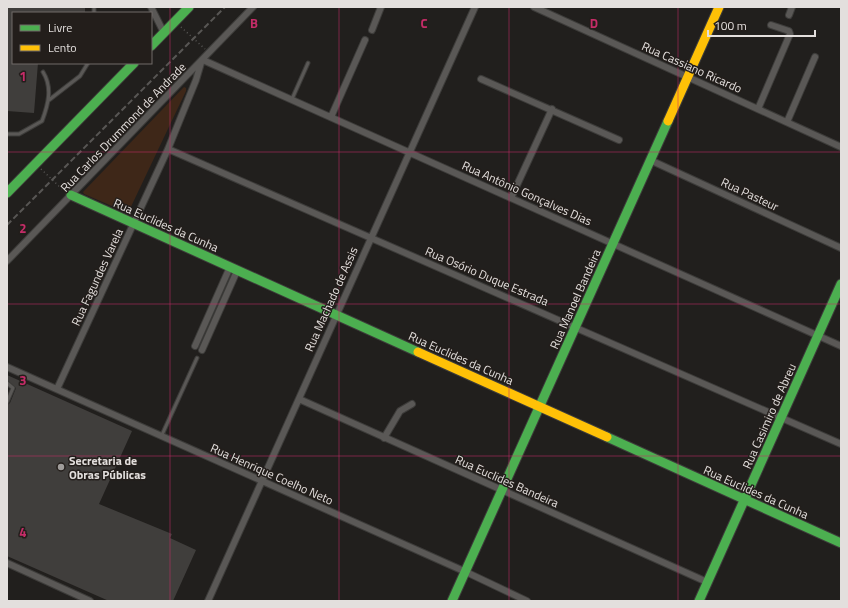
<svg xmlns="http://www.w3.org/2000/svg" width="848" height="608" font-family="'Titillium Web',sans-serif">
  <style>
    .green { fill: #3e2718 }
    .building { fill: #403e3c }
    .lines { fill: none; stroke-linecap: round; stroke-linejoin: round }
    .lane-casing { stroke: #3d3c3a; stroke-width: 5 }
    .street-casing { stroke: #3d3c3a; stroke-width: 8 }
    .fast-casing { stroke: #3d3c3a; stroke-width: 11 }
    .slow-casing { stroke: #3d3c3a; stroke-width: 11 }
    .path { stroke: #585655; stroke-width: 1.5; stroke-dasharray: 1 3; stroke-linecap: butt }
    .lane { stroke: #5a5856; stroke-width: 3 }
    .street { stroke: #5a5856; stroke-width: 6 }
    .fast { stroke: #4caf50; stroke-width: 9 }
    .slow { stroke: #ffc107; stroke-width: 9 }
    .rail { stroke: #585654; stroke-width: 2; stroke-dasharray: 6 3; stroke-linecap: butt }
    .grid { fill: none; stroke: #c52c68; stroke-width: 1; stroke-opacity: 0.55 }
    .poi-dot { fill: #9f9c9a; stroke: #231e1b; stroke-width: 1.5 }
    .labels { text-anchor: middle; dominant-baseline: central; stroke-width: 3; stroke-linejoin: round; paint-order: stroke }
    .street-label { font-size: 12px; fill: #e3dfdd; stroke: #231e1b }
    .poi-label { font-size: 12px; font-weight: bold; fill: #e3dfdd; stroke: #231e1b; text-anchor: start }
    .grid-label { font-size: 13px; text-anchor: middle; font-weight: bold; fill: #c52c68; stroke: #231e1b; stroke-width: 3; stroke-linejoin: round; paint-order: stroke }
  </style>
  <rect width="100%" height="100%" fill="#211f1d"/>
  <!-- green -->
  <path class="green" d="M184,87L186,88V91L128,213L84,194L83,192Z"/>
  <!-- building -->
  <path class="building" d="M7,7H85V13H13V63H38L34,113L7,111Z
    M7,375L132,431L99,504L172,534L170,538L196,550L173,601H109L7,556V405L10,403L16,388L7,380Z"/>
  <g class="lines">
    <!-- lane casing -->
    <g class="lane-casing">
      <path id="lane" d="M94,13V7
        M292,99L308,63
        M49,100L80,76L88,63
        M7,134H19L42,121C48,105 53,88 43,72
        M7,383L13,388L7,402
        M161,437L197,358"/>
    </g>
    <!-- street casing -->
    <g class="street-casing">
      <path id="street" d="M151,7L164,33
        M534,7L841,147
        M789,15L792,7
        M372,30L381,7
        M203,60L841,346
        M481,79L619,140
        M758,109L790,34L789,31L771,25
        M331,117L365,40
        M787,122L815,57
        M168,149L841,444
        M650,160L841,248
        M511,198L552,109
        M7,261L253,7
        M195,346L230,267
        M202,350L237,271
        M7,367L466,572L527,601
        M57,389L168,149L196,80L201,63
        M299,399L707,582
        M384,438L400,411L412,404
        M7,563L90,601
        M208,601L475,7"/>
    </g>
    <!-- fast casing -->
    <g class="fast-casing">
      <path id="fast" d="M151,46L189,7
        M7,193L134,63
        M71,195L418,352
        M607,437L841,543
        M452,601L668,121
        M699,601L841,284"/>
    </g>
    <!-- slow casing -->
    <g class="slow-casing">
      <path id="slow" d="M668,121L719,7
        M418,352L607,437"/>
    </g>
    <!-- path -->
    <path class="path" d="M181,27L205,49
      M41,169L64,191"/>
    <!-- lane -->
    <use href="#lane" class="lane"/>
    <!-- street -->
    <use href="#street" class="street"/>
    <!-- fast -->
    <use href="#fast" class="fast"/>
    <!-- slow -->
    <use href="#slow" class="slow"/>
    <!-- rail -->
    <path class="rail" d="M7,225L225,7"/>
  </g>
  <!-- grid -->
  <path class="grid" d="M170,7V601M339,7V601M509,7V601M678,7V601M7,152H841M7,304H841M7,456H841"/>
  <!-- markers -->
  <circle class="poi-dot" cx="61" cy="467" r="4"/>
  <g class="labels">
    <!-- street labels -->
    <g class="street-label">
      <text transform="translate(692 67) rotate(24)">Rua Cassiano Ricardo</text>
      <text transform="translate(123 127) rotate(-46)">Rua Carlos Drummond de Andrade</text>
      <text transform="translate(527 193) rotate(24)">Rua Antônio Gonçalves Dias</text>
      <text transform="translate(750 194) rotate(25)">Rua Pasteur</text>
      <text transform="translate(166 225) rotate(24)">Rua Euclides da Cunha</text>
      <text transform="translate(487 276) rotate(23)">Rua Osório Duque Estrada</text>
      <text transform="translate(97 277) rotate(-65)">Rua Fagundes Varela</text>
      <text transform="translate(331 299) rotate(-66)">Rua Machado de Assis</text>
      <text transform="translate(575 299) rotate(-66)">Rua Manoel Bandeira</text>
      <text transform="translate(461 358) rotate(24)">Rua Euclides da Cunha</text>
      <text transform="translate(769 416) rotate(-66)">Rua Casimiro de Abreu</text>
      <text transform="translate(272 474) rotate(24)">Rua Henrique Coelho Neto</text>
      <text transform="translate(507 481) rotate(24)">Rua Euclides Bandeira</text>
      <text transform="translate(756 492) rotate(24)">Rua Euclides da Cunha</text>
    </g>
    <!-- poi labels -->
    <g class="poi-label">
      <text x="69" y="460">Secretaria de<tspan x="69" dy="14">Obras Públicas</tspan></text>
    </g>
  </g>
  <g class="grid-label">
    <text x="254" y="28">B</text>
    <text x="424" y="28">C</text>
    <text x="594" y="28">D</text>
    <text x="23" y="81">1</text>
    <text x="23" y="233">2</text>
    <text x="23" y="385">3</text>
    <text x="23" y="537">4</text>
  </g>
  <!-- border -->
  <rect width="848" height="608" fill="none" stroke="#e3dfdd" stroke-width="16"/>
  <!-- legend -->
  <rect x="12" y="12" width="140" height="52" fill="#231e1b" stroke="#706b69"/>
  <rect x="20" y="25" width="20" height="6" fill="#4caf50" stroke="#706b69"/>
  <text x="48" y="32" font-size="12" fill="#e3dfdd">Livre</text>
  <rect x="20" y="45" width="20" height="6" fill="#ffc107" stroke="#706b69"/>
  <text x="48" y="52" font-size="12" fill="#e3dfdd">Lento</text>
  <!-- scale -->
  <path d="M708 30v6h107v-6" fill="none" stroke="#e3dfdd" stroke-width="2"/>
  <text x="714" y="30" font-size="12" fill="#e3dfdd" stroke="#231e1b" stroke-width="3" paint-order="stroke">100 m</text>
</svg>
